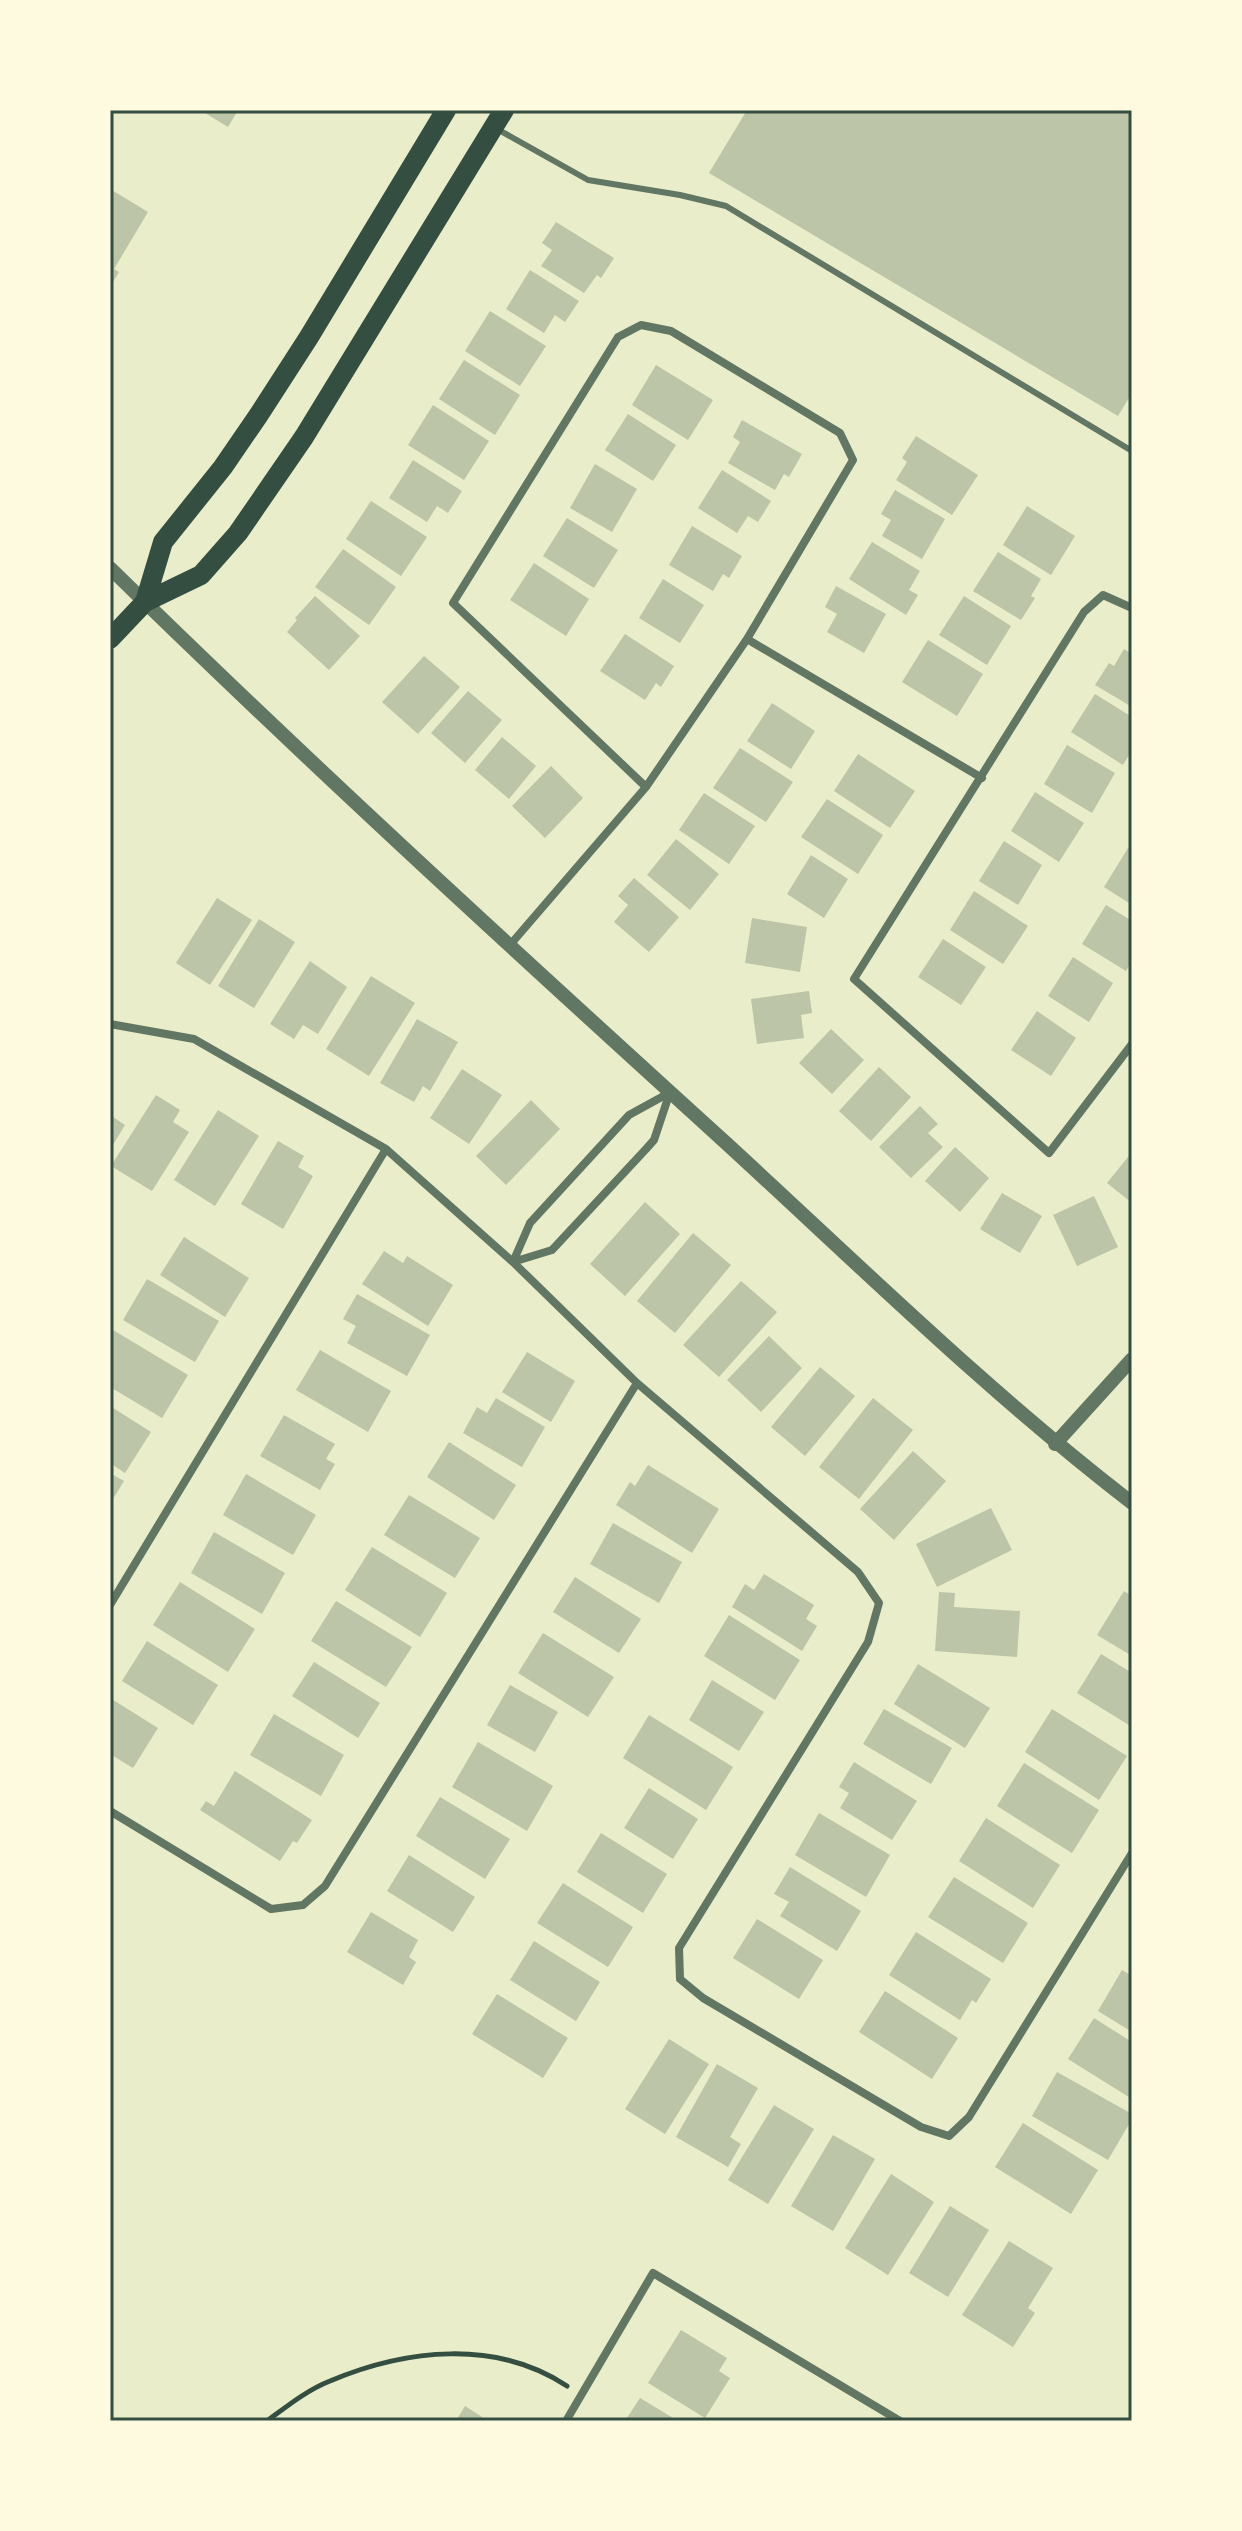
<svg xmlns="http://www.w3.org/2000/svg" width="1242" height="2531" font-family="'IBM Plex Serif',serif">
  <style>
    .building { fill: #bcc5a7 }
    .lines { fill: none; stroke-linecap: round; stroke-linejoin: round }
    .path { stroke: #344e41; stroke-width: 5 }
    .service { stroke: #617663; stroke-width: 6 }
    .minor { stroke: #617663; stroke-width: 8 }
    .tertiary { stroke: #617663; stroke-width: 14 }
    .primary { stroke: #344e41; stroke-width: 20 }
    .neatline { fill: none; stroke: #344e41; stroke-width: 3 }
  </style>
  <rect width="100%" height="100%" fill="#e9edc9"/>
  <!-- building -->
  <path class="building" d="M200,110H238L228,127Z
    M747,110H1132V393L1118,416L709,173Z
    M110,189L148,212L114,269L119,272L110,287Z
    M556,222L614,258L601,278L597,275L584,293L541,266L552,250L542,243Z
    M530,270L579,301L565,322L555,315L544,333L506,309Z
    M490,311L546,346L520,386L465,351Z
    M464,360L520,395L495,435L439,399Z
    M656,365L713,400L688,440L632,405Z
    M433,405L489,441L464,480L408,445Z
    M628,414L676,445L653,481L605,450Z
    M742,420L802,454L789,477L784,474L775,490L728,463L740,442L733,437Z
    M916,436L978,475L952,515L896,480L907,462L902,458Z
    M413,460L462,491L448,513L437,506L427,522L389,498Z
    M595,464L637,489L612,532L570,508Z
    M722,470L771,501L758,522L748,516L737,533L698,508Z
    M895,490L945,519L922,559L882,536L891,520L881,514Z
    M371,501L427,537L401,576L346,539Z
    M1027,506L1075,536L1051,575L1003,545Z
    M567,518L618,550L594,588L543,556Z
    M692,526L742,556L729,578L723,574L713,591L669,565Z
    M872,542L920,571L909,590L918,595L906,615L849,579Z
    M343,549L396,587L369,625L315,587Z
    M998,552L1041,579L1031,596L1035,598L1021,620L973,591Z
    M534,563L589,599L566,636L510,600Z
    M663,579L704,605L680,643L639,618Z
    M836,586L886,614L864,653L827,632L837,614L825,607Z
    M315,596L360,636L329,670L287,632L297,620L295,618Z
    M964,596L1011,626L987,665L939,635Z
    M625,634L674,666L661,687L656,683L645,700L600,671Z
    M928,640L983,674L957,716L902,682Z
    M1124,649L1132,654V707L1095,685L1109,663L1114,666Z
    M424,656L460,687L418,734L382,702Z
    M468,691L502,720L465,763L431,733Z
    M1095,694L1132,717V750L1123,765L1071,732Z
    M772,703L815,731L791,769L747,741Z
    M502,737L536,766L509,799L475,770Z
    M1067,745L1115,773L1092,813L1044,784Z
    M740,748L793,782L766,822L713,788Z
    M858,754L915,791L890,828L834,791Z
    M551,766L583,798L545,838L512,806Z
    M1035,792L1084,823L1059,862L1011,831Z
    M704,793L755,826L729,864L679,830Z
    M827,799L883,835L858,874L801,837Z
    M676,839L719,874L690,910L647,875Z
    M1004,841L1042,865L1018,905L979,881Z
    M1128,848L1132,851V905L1104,887Z
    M811,855L848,879L824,918L787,894Z
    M634,878L679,917L649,952L614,922L628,905L618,896Z
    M974,891L1028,926L1003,964L950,930Z
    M217,898L252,920L210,985L176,963Z
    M1106,905L1132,921V961L1126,971L1082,944Z
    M752,918L807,927L800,972L745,963Z
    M259,919L295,942L254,1008L218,986Z
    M943,939L986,967L961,1005L918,977Z
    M1073,957L1113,983L1089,1022L1048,996Z
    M310,961L347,987L318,1034L303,1025L294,1039L270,1024Z
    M371,976L415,1003L369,1076L326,1049Z
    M809,991L812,1013L801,1015L804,1038L757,1044L751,999Z
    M1037,1011L1076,1038L1051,1076L1011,1050Z
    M417,1019L458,1042L430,1091L423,1086L414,1102L380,1083Z
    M831,1029L864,1060L832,1094L799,1063Z
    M879,1067L911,1097L871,1141L839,1111Z
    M462,1069L502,1095L469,1144L430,1118Z
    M156,1095L180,1110L173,1122L189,1132L152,1191L111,1166Z
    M531,1100L560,1129L506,1185L476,1156Z
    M920,1106L938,1124L928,1133L943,1147L911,1178L879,1147Z
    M218,1110L259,1136L215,1206L174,1180Z
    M110,1115L125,1125L110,1150Z
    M278,1141L304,1156L298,1167L313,1176L283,1229L241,1204Z
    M955,1147L989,1178L960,1212L925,1181Z
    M1132,1152V1203L1107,1183Z
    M1002,1193L1042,1216L1020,1253L980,1229Z
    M1094,1196L1118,1247L1077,1266L1053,1215Z
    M645,1202L680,1234L625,1296L590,1264Z
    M693,1233L731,1265L675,1333L637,1301Z
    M184,1237L249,1278L225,1317L160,1275Z
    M384,1251L403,1263L407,1256L453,1285L428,1326L362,1284Z
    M147,1279L219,1321L195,1362L123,1320Z
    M741,1281L777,1312L719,1377L683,1345Z
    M357,1294L430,1335L407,1376L347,1343L356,1326L343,1319Z
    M113,1330L188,1375L162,1418L110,1387V1336Z
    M769,1336L802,1368L761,1412L727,1380Z
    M320,1350L391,1391L368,1432L296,1390Z
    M527,1352L575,1381L551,1422L502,1392Z
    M820,1367L855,1396L805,1456L771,1427Z
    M496,1398L545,1427L522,1467L463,1433L477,1407L487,1413Z
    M873,1398L913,1430L859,1499L819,1467Z
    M110,1406L151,1432L125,1473L110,1463Z
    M284,1415L335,1444L326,1459L335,1464L320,1490L260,1456Z
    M449,1442L516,1485L494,1520L427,1477Z
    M913,1451L946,1481L894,1540L860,1509Z
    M648,1465L719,1509L692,1553L616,1505L630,1482L635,1486Z
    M110,1473L124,1481L110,1504Z
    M246,1474L316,1515L293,1555L223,1515Z
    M409,1495L480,1538L455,1578L384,1535Z
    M991,1508L1012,1550L937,1587L916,1544Z
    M613,1523L682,1562L659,1603L590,1564Z
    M214,1532L285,1573L262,1614L191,1573Z
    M372,1547L447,1593L420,1637L345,1590Z
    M764,1574L814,1605L806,1619L817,1626L802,1651L732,1607L745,1584L754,1590Z
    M575,1577L641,1619L619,1653L553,1612Z
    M180,1582L255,1629L228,1672L153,1625Z
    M1124,1591L1132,1596V1656L1097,1635Z
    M939,1592L955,1593L954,1607L1020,1611L1017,1657L935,1651Z
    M336,1601L412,1647L386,1687L311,1641Z
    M729,1615L800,1660L775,1700L704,1656Z
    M543,1633L614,1677L588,1717L518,1673Z
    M147,1641L218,1685L193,1725L122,1681Z
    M1101,1654L1132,1673V1727L1077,1693Z
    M314,1662L380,1703L358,1738L292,1696Z
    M918,1664L990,1708L965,1748L894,1704Z
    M712,1680L764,1712L739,1751L689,1720Z
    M510,1685L558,1712L535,1752L487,1725Z
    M110,1698L158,1728L133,1768L110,1754Z
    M884,1709L952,1748L931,1784L863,1744Z
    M1052,1709L1127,1756L1099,1800L1025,1752Z
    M274,1714L344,1755L321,1796L250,1755Z
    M649,1715L733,1767L706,1810L623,1758Z
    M478,1742L553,1786L527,1831L452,1787Z
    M854,1762L917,1801L892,1840L840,1808L849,1793L839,1787Z
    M1024,1763L1099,1810L1072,1853L997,1806Z
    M235,1771L312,1820L297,1843L293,1841L280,1861L200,1810L206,1801L214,1806Z
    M649,1788L698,1819L673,1859L624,1828Z
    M440,1797L510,1839L485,1879L416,1836Z
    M819,1813L890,1855L866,1897L795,1855Z
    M986,1818L1060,1865L1033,1908L959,1861Z
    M601,1833L667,1874L643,1913L577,1872Z
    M409,1855L475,1897L453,1932L387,1891Z
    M790,1867L861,1911L837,1951L780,1916L789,1902L774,1894Z
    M954,1877L1028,1923L1003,1963L928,1917Z
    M563,1883L633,1927L608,1967L537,1923Z
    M371,1912L418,1940L409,1957L416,1962L403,1985L347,1952Z
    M757,1919L823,1960L799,1999L733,1958Z
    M916,1932L991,1979L976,2003L972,2000L960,2020L889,1975Z
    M534,1941L600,1982L576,2021L510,1980Z
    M1122,1970L1132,1976V2032L1098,2011Z
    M885,1991L958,2038L932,2079L859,2032Z
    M497,1994L568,2038L543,2078L472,2034Z
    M1094,2018L1132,2042V2099L1068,2059Z
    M669,2039L709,2064L665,2134L625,2109Z
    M717,2064L758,2088L730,2137L741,2144L728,2167L676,2137Z
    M1057,2072L1132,2114V2119L1108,2160L1032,2116Z
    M774,2105L814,2129L768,2204L728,2180Z
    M1023,2123L1098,2170L1071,2214L995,2167Z
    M833,2135L875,2159L833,2231L791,2206Z
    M891,2174L934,2202L888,2275L845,2248Z
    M950,2206L989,2230L948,2297L909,2273Z
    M1009,2241L1053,2268L1028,2308L1035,2313L1013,2347L962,2315Z
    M681,2330L727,2358L719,2371L730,2378L705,2418L648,2383Z
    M640,2398L678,2421H625Z
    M465,2406L482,2417L479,2421H456Z"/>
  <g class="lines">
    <!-- path -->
    <path class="path" d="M267,2421C286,2407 307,2390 330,2381C406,2349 496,2339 567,2386"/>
    <!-- service -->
    <path class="service" d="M497,129L588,180L680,195L726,206L1132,451"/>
    <!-- minor -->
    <path class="minor" d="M1132,608L1103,595L1084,612L854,979L1049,1153L1132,1044
      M747,639L982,778
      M510,945L646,787L747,639L853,460L840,433L671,331L641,325L618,337L453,603L646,787
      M110,1024L194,1039L386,1149L513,1262L637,1383L858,1572L879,1603L868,1642L679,1948L680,1979L703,1998L921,2127L949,2136L969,2117L1132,1853
      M513,1262L552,1250L646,1149L654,1140L670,1092
      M513,1262L530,1223L629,1115L669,1093
      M110,1605L386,1149
      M110,1811L271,1909L303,1905L325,1886L637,1383
      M566,2421L653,2273L900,2421"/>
    <!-- tertiary -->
    <path class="tertiary" d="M110,568C310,764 518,954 726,1143C859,1265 989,1393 1132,1503
      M1055,1444L1132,1359"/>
    <!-- primary -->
    <path class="primary" d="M145,602L163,542L223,467L258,416L309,337L446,110
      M110,639L145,602L201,575L238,533L304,437L504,110"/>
  </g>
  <!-- border -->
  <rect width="1242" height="2531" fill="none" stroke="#fefae0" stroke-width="224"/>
  <rect x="112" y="112" width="1018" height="2307" class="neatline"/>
</svg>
